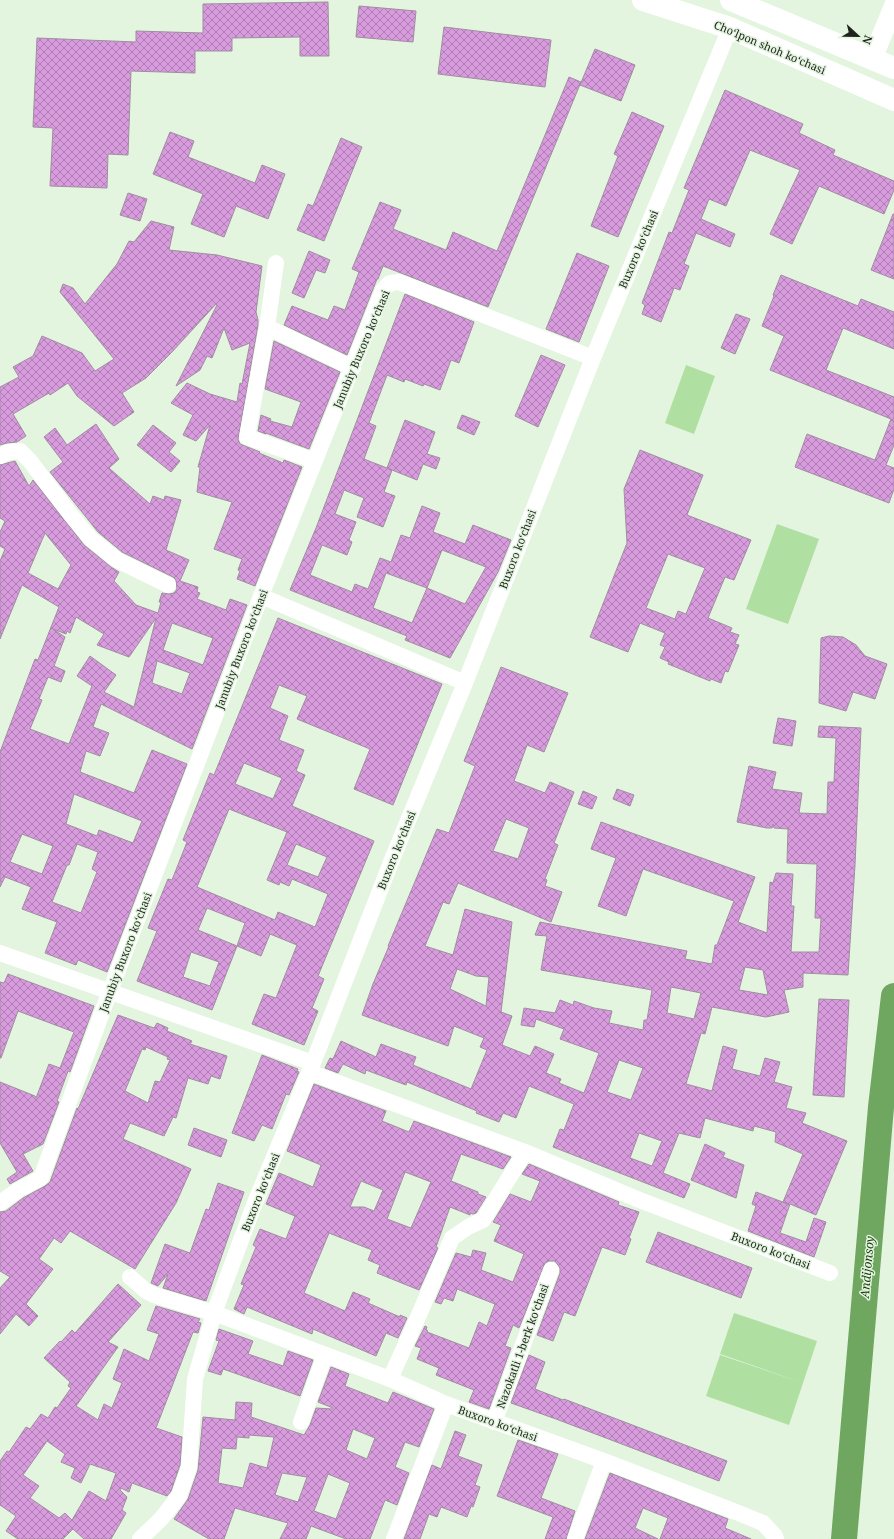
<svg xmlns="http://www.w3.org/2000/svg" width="894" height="1539" font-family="'Noto Serif',serif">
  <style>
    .grass { fill: #afe0a1 }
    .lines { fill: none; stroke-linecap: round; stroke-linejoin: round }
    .river { stroke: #6fa660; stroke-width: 26 }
    .building { fill: url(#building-cross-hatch); stroke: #9f8ea0; fill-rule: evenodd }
    .minor { stroke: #fff; stroke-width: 16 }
    .tertiary { stroke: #fff; stroke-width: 20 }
    .primary { stroke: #fff; stroke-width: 22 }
    .labels { text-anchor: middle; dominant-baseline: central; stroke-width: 3; stroke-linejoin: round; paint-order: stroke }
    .street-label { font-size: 11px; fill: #1e241d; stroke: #e3f4df }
    .water-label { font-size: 12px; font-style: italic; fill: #193e0c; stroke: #e3f4df }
  </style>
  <defs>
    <pattern id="building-cross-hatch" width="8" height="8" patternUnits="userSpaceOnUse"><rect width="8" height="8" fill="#d89bde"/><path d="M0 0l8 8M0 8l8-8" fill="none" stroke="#af7eb3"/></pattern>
  </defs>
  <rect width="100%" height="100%" fill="#e3f4df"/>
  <!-- grass -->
  <path class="grass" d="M686,365L715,376L694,434L665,423Z
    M777,524L819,539L788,624L746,609Z
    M734,1313L817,1341L803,1383L720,1354Z
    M720,1355L803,1383L789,1425L706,1396Z"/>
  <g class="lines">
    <!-- river -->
    <path class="river" d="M844,1539L881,1107L894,996"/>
  </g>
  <!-- building -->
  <path class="building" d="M328,2L329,56H300V37L232,38V51H195V73L131,71L128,155L108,154L107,188L50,186L53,128L33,127L37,38L136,42V31L203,33V4Z
    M359,6L416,11L413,42L356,37Z
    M444,27L551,40L545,87L438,74Z
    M595,49L635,65L621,101L580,85Z
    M569,77L581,82L488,307L383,266L378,279H377L347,355L284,325L292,306L328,320L334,306L345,310L359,272L352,269L380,202L401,210L393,229L446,250L453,232L497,251Z
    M725,90L803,124L799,133L835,150L833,155L894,181V190L884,214L819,186L792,244L770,234L800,170L750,150L726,206L709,199L701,219L735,234L730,247L696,233L684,264L689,266L680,290L674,288L661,322L642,314L645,305L642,303L669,232L672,233L689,190L684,188Z
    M632,112L664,126L618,237L591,226L618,156L614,154Z
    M170,132L194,141L188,157L255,183L262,165L285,174L268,219L236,206L224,237L191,224L203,194L153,174Z
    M341,138L362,147L324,241L297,230L308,204L313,206Z
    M128,193L147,199L140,221L120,215Z
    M893,214H894V279L871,270Z
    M151,221L174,227L169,250L217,255L262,266L256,312L258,320V325L238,439L240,444L260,452L259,453L283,463L284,460L302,467L255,586L237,579L240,571L238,570L242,559L214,549L232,502L197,492L200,467H198L210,425L196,441L183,435L193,415L171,403L187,383L210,394L237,402L240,383L242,384L250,343L232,350L224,328L212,358L207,356L200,370L176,386L217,305L216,304L171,353L146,378L122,393L134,412L114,426L77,396L68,383L50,395L49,393L13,414L26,436L17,442L7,443L0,445V387L19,377L13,367L33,356L42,336L82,353L95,371L114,359L60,292L63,284L73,288L85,304L117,264L129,241L134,242Z
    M309,251L330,260L325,273L316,270L304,298L292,293Z
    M577,253L609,266L579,342L546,329Z
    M781,275L858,306L861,299L894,312V349L843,328L826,370L894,397V445L886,465L894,468V489L889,503L795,467L807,434L875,460L891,419L770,370L784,336L762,326L774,296L773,295Z
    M405,294L474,322L459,363L451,360L440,390L424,384L423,386L405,379L404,382L387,375L369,423L376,426L364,459L392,470L384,492L395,496L383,527L357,517L364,498L344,490L335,514L356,522L349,540L352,542L347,555L322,545L310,575L352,592L355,584L368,589L380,558L391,562L401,535L410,538L422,506L440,513L433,532L465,544L473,525L511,540L498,572L450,658L405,640L407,636L290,590L316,528ZM442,550L486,567L465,604L427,588ZM386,573L427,588L412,623L373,608Z
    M736,314L750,319L735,354L721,348Z
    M274,341L340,372L309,449L266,433V434L258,431L261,415L271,419L270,421L292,427L301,402L265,389Z
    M541,355L565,365L538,427L515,416Z
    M462,415L480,422L474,435L457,428Z
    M405,420L435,432L427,454L440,458L436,469L423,464L417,480L387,468Z
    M96,424L119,459L109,468L150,504L153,496L164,500L165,496L181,500L166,550L189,560L180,581L198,587L197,592L200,593L197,599L226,610L230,599L247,605L192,749L101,704L93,727L109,733L100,756L86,751L80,772L134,793L152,750L187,764L107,972L78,960L76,965L45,953L57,922L22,909L31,887L5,877L0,887V752L35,659L38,660L59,607L22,585L0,639V561L5,549L0,546V532L5,521L0,518V465L15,461L29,486L33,480L84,545L111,567L119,572L114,581L136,605L158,613L161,602H159L162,593L169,594L174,593L177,589L176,580L173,577L122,552L98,532L50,472L63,462L44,437L55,428L67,445ZM45,533L71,565L58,589L28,573ZM76,617L104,634L97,645L129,657L156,618L134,707L104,692L116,675L90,656L77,676L92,686L69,744L30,729L42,700L39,699L48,677L61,682L65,671L54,666L65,637L53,629L66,634L67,631L70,633ZM172,623L213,638L203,665L163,650ZM157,661L190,673L182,694L152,683ZM74,794L142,821L133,843L99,830L97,836L66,824ZM22,834L53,846L42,874L10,862ZM77,844L98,852L92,869L97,872L81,913L52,902L67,865H69Z
    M153,425L176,443L169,452L180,461L171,472L137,445Z
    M640,450L703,475L687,515L751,540L734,580L725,577L708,618L732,628L730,632L739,635L735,644L739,645L728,672L725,671L721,683L711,679L710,681L668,664L669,662L660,658L665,647L660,645L665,633L640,623L628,652L590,637L627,543L624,489ZM668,554L705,568L686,614L678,611L675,619L646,608Z
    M278,618L442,684L393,805L354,789L370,749L297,719L307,696L279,685L270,708L288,716L279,740L304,750L296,771L305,775L292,806L374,841L318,976L324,979L312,1008L318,1011L304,1045L252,1024L264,994L276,998L297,945L270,934L261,956L237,946L212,1010L137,981L157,931L148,928L168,879L172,880L187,842L183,840L210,773L214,775ZM244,763L282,778L273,799L235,784ZM229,809L287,832L267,880L279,885L280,882L289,886L292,879L328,894L315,927L278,912L275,920L197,887ZM296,844L327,857L318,877L287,865ZM207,908L245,923L237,946L198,930ZM191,952L219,962L210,986L183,977Z
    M829,636L843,637L856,645L865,656L887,664L875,699L853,692L846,711L819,703L821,638Z
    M501,667L568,693L544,752L527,745L514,781L545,793L550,782L574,792L554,843L558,845L545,879L547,880L545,886L562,892L551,922L458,883L449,904L443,902L425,946L453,955L465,909L512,922L501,1012L512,1016L502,1045L530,1056L535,1046L554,1054L546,1073L561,1079L559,1083L584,1093L599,1053L560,1039L564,1029L536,1019L534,1027L521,1025L524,1008L555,1013L560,1000L573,1005L574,1001L594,1008L612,1011L609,1023L643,1030L644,1020H647L652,990L541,970L547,936L535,935L540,922L687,951L685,959L712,964L715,945H717L734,901L643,869L626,916L598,906L616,858L591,849L601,822L755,877L738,922L767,933L770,882L773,883L776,873L793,874L791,906H794L791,952H819L821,918H815L817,864L787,863L788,829L774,828L773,824L772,828H767L737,822L749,766L776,772L772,789L802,793L799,813L827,814L828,782H834L836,738L818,737L819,726L861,728L855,865L848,975L803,973V987L784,990L789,1012L766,1017L712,1007L705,1034L701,1033L686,1084L712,1091L723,1046L737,1050L732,1069L760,1076L765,1058L780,1062L774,1082L792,1087L786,1108L806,1113L802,1123L847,1141L816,1215L790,1204L780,1233L806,1242L814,1218L826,1222L814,1257L748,1231L756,1206L752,1204L756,1192L788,1204L783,1202L803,1154L775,1142L776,1132L754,1126L753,1131L705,1118L700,1138L679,1133L663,1173L690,1184L684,1198L553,1147L560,1129L564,1130L574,1104L529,1086L516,1118L503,1113L499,1122L476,1113L477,1111L407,1082L406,1085L366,1070L365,1074L343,1064L338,1073L325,1068L330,1058L333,1059L341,1041L376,1057L381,1044L416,1057L413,1065L471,1089L487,1050L480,1047L484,1038L454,1026L448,1046L362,1015L373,984L389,946H388L437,829L449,833L461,802L475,766L464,761ZM506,819L529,828L518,859L493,851ZM745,967L763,970L768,995L739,990ZM457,969L476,976L489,977L486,1006L450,989ZM671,987L701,993L694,1019L667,1013ZM619,1060L643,1068L631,1100L607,1092ZM639,1133L662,1141L652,1166L630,1158Z
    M778,718L796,721L792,746L773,743Z
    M617,789L634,795L630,806L613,799Z
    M583,791L597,797L592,809L578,804Z
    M8,974L94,1006L70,1072L68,1071L57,1101L59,1102L43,1144L23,1154L33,1171L10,1184L7,1179L17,1172L0,1143V1082L35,1096L36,1098L49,1064L60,1068L74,1032L18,1011L1,1058H0V982L4,983Z
    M819,999L849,1000L844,1097L813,1095Z
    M118,1015L154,1028L157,1023L168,1028L167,1031L192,1041L190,1044L227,1056L220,1079L211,1076L208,1084L188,1078L176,1118L173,1117L164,1136L130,1123L123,1139L191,1169L176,1203L135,1269L70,1231L61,1243L54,1238L39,1259L53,1269L26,1304L38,1316L29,1326L16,1314L0,1334V1288L10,1277L0,1271V1212L6,1211L23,1198L45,1186L50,1182L77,1108L78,1109ZM146,1047L168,1057L167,1059L170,1060L160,1082L155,1081L148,1103L125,1091L142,1049L145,1050Z
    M262,1055L298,1069L297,1071L299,1072L289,1095L286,1094L272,1129L262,1125L254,1141L232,1133Z
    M314,1084L386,1111L382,1121L409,1132L414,1121L511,1157L503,1169L461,1154L451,1181L478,1192V1194L486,1197L476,1213L473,1214L470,1213V1215L450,1207L436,1247L438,1248L419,1290L377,1273L380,1265L368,1260L372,1250L329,1233L304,1293L345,1311L353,1292L370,1299L368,1303L400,1317V1315L407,1318L398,1338L386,1333L376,1356L313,1329L312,1334L247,1307L244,1314L234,1309L244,1285L241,1284L256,1247L253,1245L260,1229L286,1239L295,1216L266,1204L279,1173L313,1187L321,1165L287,1151ZM405,1172L431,1182L411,1228L387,1219ZM361,1181L383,1190L374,1211L364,1207H350Z
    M194,1128L227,1140L221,1157L188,1145Z
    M705,1144L725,1153L723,1157L744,1165L736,1198L691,1180Z
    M529,1164L619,1202L618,1205L639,1212L629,1238L631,1239L625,1255L602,1247L575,1316L564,1312L553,1341L537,1335L560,1273V1268L555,1261H549L545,1263L519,1328L513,1325L505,1346L511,1348L489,1409L469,1402L474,1390L436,1375L439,1368L417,1359L421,1348L415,1346L425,1326L427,1327L426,1330L428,1331L427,1332L469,1348L479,1322L487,1326L495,1304L457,1289L453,1301L444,1298L441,1304L435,1302L456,1253L471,1257L473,1250L486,1253L481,1270L513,1282L524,1254L494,1241L501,1225L493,1222L510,1194L531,1202L540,1181L522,1174Z
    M218,1183L244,1192L206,1301L163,1288L168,1274L158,1286L151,1283L165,1244L190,1253L206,1209L209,1210Z
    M658,1232L752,1268L741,1298L646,1262Z
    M118,1284L141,1305L108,1342L118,1347L76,1406L98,1420L104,1404L112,1408L122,1383L113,1379L124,1349L149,1361L159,1334L147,1330L156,1306L200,1319L198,1322L201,1323L198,1333L193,1332L156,1428L182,1437L180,1465L171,1491L167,1496L132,1483L129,1492L121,1488L120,1490L127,1497L122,1510L126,1513L111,1539H84L73,1529L63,1539H18L6,1531L16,1516L0,1505V1461L7,1451L9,1452L26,1427L30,1429L41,1414L48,1418L55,1407L57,1408L71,1388L68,1386L70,1382L44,1358L60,1341L61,1342L72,1330L75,1333ZM47,1441L65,1454L61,1462L75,1468L71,1478L81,1483L90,1464L116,1473L106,1501L89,1491L72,1520L65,1513L59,1518L30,1498L39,1486L23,1475Z
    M219,1329L253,1341L248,1354L283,1366L288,1351L313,1360L300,1396L223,1369L221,1375L208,1371L219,1341L216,1340Z
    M529,1355L545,1362L535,1389L563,1400L564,1399L727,1461L719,1481L556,1419L511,1403Z
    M331,1367L349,1374L345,1386L388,1403L393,1392L434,1409L419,1447L405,1442L395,1467L409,1473L397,1505L385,1500L370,1539H346L311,1526L306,1539H280L288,1523L235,1508L224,1539H209L174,1519L188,1499L198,1470L203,1417L235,1420L236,1402L252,1403L251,1417L304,1435L310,1425L316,1408L332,1409L333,1408L318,1402ZM353,1429L375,1438L367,1459L346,1450ZM249,1435L274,1437L267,1468L250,1463L243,1488L218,1483L222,1448L236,1449L237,1437L249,1438ZM282,1473L307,1477L298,1502L275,1495ZM328,1474L350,1483L336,1519L314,1511Z
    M455,1431L466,1435L458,1456L482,1465L475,1485L480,1487L473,1507L471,1506L467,1517L441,1507L437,1517L429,1514L420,1539H404L432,1465L441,1469Z
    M518,1440L558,1454L541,1498L575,1511L566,1539H545L553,1517L497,1496Z
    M610,1473L728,1519L725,1528L751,1539H660L668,1518L643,1508L635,1528L658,1539H585Z"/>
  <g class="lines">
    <!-- minor -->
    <path class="minor" d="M276,263L267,327L247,437L315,461
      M267,327L353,368
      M0,456L8,452L20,451L30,461L71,515L91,539L117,560L168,585
      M261,596L465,683
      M0,953L313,1063
      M309,1072L525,1152L637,1199L830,1273
      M0,1203L18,1190L41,1178L110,991L261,596L383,290L390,283L399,282L593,358
      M130,1277L146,1291L154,1295L214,1313L390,1379L446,1404L604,1461L736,1512L763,1523L775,1536L776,1539
      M390,1379L418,1317L452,1238L468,1227L483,1220L525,1152
      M301,1422L325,1355
      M494,1422L551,1270
      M140,1539L161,1519L179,1496L189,1467L195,1379L214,1313L254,1205L313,1063L393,857L465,683L593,358L730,28
      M394,1539L446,1404
      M575,1539L604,1461"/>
    <!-- tertiary -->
    <path class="tertiary" d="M872,59L894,6"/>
    <!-- primary -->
    <path class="primary" d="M643,0L730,28L894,100
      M731,0L894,68"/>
  </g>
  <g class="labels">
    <!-- street labels -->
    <g class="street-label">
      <text transform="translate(770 47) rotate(23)">Choʻlpon shoh koʻchasi</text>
      <text transform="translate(638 249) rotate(-67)">Buxoro koʻchasi</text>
      <text transform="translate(361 349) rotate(-67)">Janubiy Buxoro koʻchasi</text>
      <text transform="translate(517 549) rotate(-69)">Buxoro koʻchasi</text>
      <text transform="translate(241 649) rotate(-69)">Janubiy Buxoro koʻchasi</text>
      <text transform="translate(396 850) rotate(-68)">Buxoro koʻchasi</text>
      <text transform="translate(125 952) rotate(-69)">Janubiy Buxoro koʻchasi</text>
      <text transform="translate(260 1192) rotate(-68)">Buxoro koʻchasi</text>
      <text transform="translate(771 1250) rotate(21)">Buxoro koʻchasi</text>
      <text transform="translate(522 1346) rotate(-70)">Nazokatli 1-berk koʻchasi</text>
      <text transform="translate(498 1423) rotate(20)">Buxoro koʻchasi</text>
    </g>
    <!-- water labels -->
    <g class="water-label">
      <text transform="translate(867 1267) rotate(-85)">Andijonsoy</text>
    </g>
  </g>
  <!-- north arrow -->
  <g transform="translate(858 36) rotate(112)" stroke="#e3f4df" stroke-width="3" paint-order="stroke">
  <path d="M0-3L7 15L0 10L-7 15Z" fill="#1e241d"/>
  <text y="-6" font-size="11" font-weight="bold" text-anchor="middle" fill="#1e241d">N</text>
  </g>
</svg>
